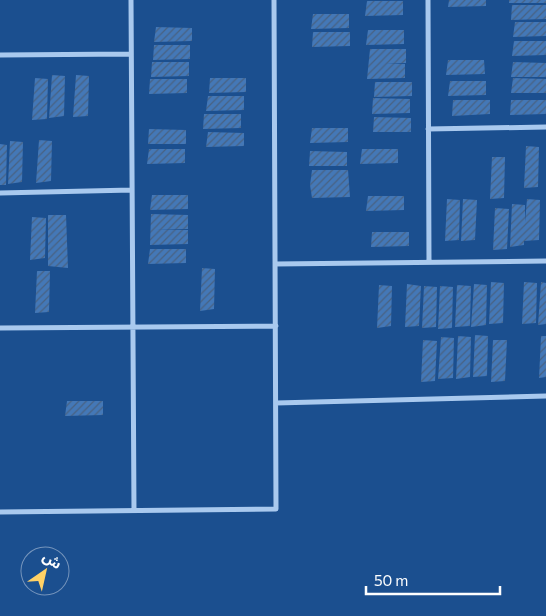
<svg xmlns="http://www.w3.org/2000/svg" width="546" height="616" font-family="Commissioner,'Noto Sans Arabic',sans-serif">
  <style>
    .building { fill: url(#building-hatch) }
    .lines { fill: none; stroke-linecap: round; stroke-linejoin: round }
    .minor { stroke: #a9c9ee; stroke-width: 5 }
  </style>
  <defs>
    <pattern id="building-hatch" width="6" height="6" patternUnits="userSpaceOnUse" patternTransform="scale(1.25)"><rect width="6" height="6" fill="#4478b7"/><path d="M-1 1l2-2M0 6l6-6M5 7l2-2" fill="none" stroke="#486282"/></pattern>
  </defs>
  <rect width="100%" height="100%" fill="#1b4f8f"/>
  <!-- building -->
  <path class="building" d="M449,0H486V6L448,7Z
    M509,0H546V3H509Z
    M367,1H403V15L365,16Z
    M512,5H546V19L511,20Z
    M313,14H349V28L311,29Z
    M515,22H546V36L513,37Z
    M156,27L192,28V41L154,42Z
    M368,30H404V44L366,45Z
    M313,32H350V46L312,47Z
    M514,41H546V55L512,56Z
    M154,45H190V59L153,60Z
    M370,49H406V63L386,64H405V78L367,79Z
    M448,60H484L485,74L446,75Z
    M152,62H189V76L151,77Z
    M513,62L546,63V77H511Z
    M52,75L65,76L64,116L49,118Z
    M76,75L89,76L88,116L73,117Z
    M35,78L48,79L47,119L32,120Z
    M210,78H246V92L209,93Z
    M513,78L546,79V93H511Z
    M150,79H187V93L149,94Z
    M450,81H486V95L448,96Z
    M375,82H412V96L374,97Z
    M208,96H244V110L206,111Z
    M373,98L410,99V113L372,114Z
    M453,100H490V114L452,116Z
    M511,100H546V114L510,115Z
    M204,114H241V128L203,129Z
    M374,117L411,118V132H373Z
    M312,128H348V142L310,143Z
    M149,129L186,130V144H148Z
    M208,132L244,133V146L206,147Z
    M39,140L52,141L51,181L36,183Z
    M10,141L23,142L22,182L8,184Z
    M0,144L7,145L6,185H0Z
    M526,146L539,147L538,187L524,188Z
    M149,149H185V163L147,164Z
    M362,149H398V163L360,164Z
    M310,151L347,152V166H309Z
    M492,157H505L504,198L490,199Z
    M312,170H348L350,197L312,198L310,185Z
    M152,195H188V209L150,210Z
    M368,196H404V210L366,211Z
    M447,199L460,200L459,240L445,241Z
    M463,199L477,200L475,240L461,241Z
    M527,199L540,200L539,240L524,241V245L510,247L512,204L525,205V222Z
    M495,208L509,209L507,249L493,250Z
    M151,214L188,215V229L156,230H188V244L150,245Z
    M48,215H66L68,268L48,266Z
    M32,217L46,218L45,258L30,260Z
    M372,232H409V246L371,247Z
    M150,249H186V263L148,264Z
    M202,268L215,269L214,309L200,311Z
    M37,271H50L49,312L35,313Z
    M491,282L504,283L503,323L489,324Z
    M524,282L537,283L536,323L522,324Z
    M541,282L546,283V324L538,325Z
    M407,284L421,286L419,326L405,327Z
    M474,284L487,285L486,325L471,327Z
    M379,285L392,286L391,326L377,328Z
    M457,285L471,286L470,326L455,327Z
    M424,286L437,287L436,327L422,328Z
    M440,286L453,287L452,328L438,329Z
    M475,335L488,336L487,376L473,377Z
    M458,336L471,337L470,377L456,379Z
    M541,336H546V377L539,378Z
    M441,337L454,338L453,378L438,379Z
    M423,340L437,341L435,381L421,382Z
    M493,340H507L505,381L491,382Z
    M67,401H103V415L65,416Z"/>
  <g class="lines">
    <!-- minor -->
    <path class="minor" d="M131,0L134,511
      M428,0L429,262
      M0,55L131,54
      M428,129L546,127
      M0,193L132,190
      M275,264L546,261
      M0,328L276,326
      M276,403L546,396
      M0,512L276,509L274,0"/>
  </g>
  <!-- north arrow -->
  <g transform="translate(45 571) rotate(34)"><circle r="24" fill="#1b4f8f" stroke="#7695bc"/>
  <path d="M0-4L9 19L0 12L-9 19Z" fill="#ffd166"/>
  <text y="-8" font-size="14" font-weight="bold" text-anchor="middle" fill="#ffffff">ش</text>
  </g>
  <!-- scale -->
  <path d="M366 586v8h134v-8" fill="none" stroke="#ffffff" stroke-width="2.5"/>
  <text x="374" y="586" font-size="15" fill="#ffffff" stroke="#1b4f8f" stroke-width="4" paint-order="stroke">50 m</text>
</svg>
